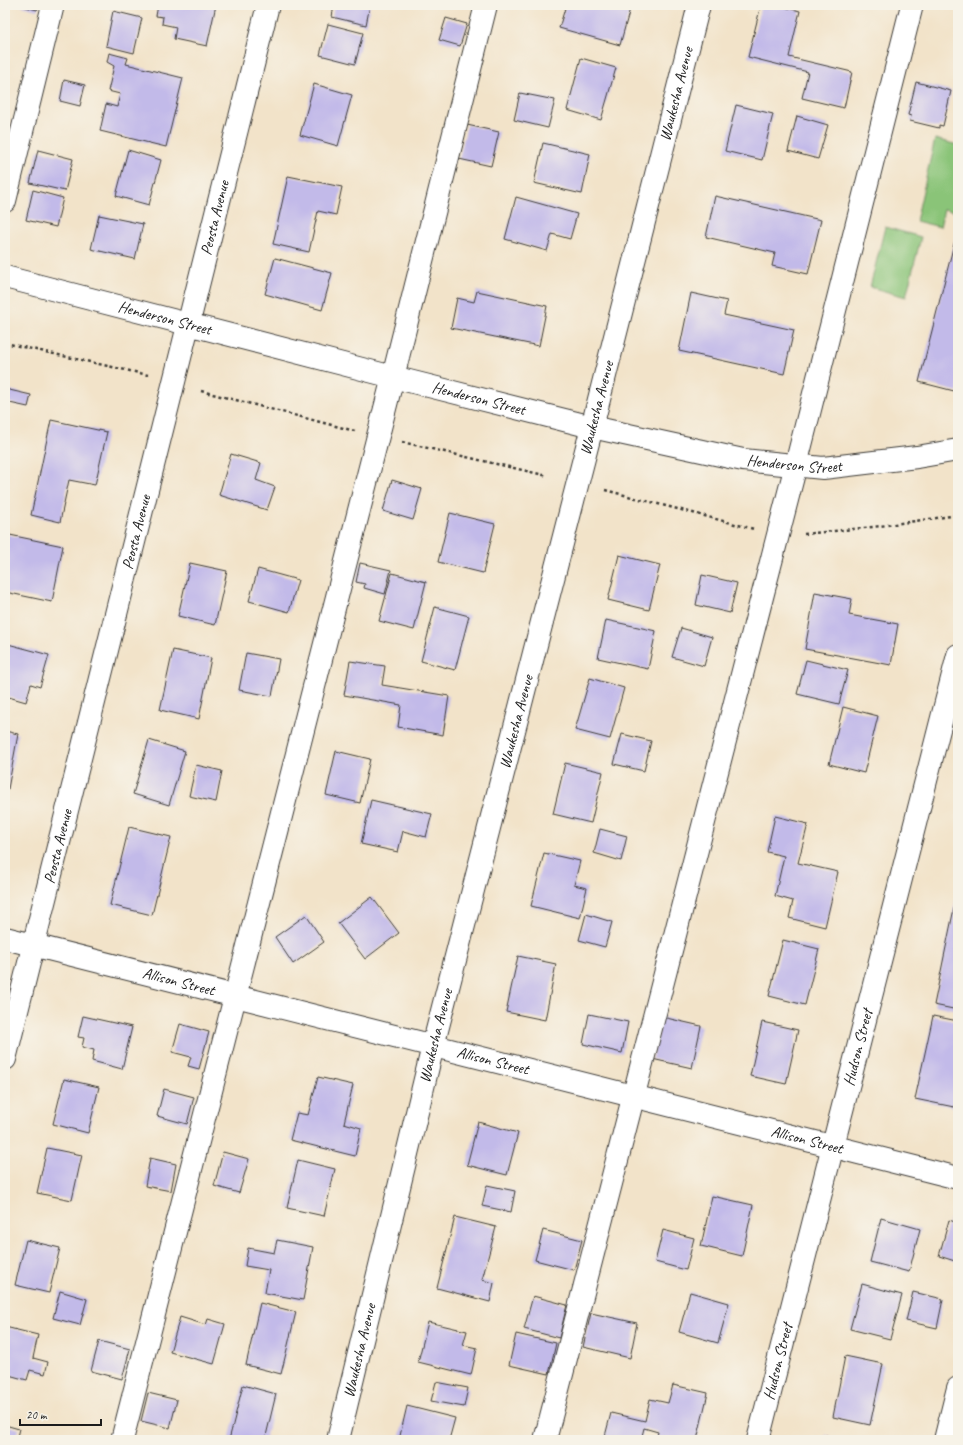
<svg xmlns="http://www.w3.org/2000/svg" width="963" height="1445" font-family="Caveat,sans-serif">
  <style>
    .green { fill: #8ac478; stroke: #53704a }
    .building { fill: #c2bae9 }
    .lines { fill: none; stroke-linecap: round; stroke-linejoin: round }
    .minor-casing { stroke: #3c3a36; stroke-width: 24 }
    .major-casing { stroke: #3c3a36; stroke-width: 24 }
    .path { stroke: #3c3a36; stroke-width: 2.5; stroke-dasharray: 3 3; stroke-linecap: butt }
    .minor { stroke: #fff; stroke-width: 22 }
    .major { stroke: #fff; stroke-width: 22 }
    .labels { text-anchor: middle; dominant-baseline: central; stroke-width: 4; stroke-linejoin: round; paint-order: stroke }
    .street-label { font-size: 16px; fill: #1c1c1c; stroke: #f7f3e8 }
  </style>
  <rect width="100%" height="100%" fill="#f7f3e8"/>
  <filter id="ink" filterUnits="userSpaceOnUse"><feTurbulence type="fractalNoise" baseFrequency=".025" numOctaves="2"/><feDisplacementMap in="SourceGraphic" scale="8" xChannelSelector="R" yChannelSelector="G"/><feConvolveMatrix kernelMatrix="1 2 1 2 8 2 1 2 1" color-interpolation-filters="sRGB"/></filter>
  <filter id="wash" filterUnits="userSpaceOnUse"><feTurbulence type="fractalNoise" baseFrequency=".012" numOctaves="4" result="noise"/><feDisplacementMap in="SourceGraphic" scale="16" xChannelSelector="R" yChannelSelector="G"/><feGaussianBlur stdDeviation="0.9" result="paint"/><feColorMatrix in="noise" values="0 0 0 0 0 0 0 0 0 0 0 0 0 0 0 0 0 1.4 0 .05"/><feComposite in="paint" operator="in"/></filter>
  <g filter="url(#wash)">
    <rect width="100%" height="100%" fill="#f2e3c9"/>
    <!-- green -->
    <path class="green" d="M935,139L958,145V213L944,209L940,227L916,221Z
      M885,227L921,237L906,297L870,287Z"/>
    <g id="blocks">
      <!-- building -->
      <path class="building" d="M19,5H39L37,10Z
        M158,5L179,6V5H216L207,46L174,39L176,27L162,24L163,17L156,16Z
        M334,5H370L366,25L332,17Z
        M566,5H631L620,45L559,28Z
        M761,5H776L800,11L789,57L852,72L844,108L802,98L808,72L748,57Z
        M113,11L142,18L134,53L106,46Z
        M446,18L467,24L460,46L439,40Z
        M328,24L363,33L355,64L320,55Z
        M109,53L128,58L126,64L183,78L166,147L100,131L106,104L117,107L120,94L108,91L114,66L107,62Z
        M581,58L616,68L601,120L567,110Z
        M64,80L85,85L80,106L60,101Z
        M916,82L951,91L943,126L939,125V128L910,121L911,116L908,115Z
        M314,84L352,95L338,146L300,135Z
        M520,93L555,100L548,128L514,120Z
        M736,105L773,114L762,160L725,151Z
        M797,116L828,125L818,159L788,151Z
        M467,125L499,132L491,166L459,159Z
        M543,143L590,154L582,194L534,183Z
        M38,150L73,159L65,191L30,183Z
        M128,150L161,160L149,205L116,196Z
        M288,176L342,187L336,215L318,211L309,252L273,244Z
        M33,190L63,198L56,227L26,220Z
        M715,196L821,220L808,274L772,266L775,253L706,237Z
        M516,197L577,214L570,239L552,234L547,251L505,239Z
        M99,215L143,224L135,259L91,249Z
        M957,232L958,233V392L919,382Z
        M275,258L332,273L322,310L265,294Z
        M477,291L547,306L539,346L451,328L457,298L474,302Z
        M691,293L727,301L724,315L794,330L784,374L679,351Z
        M5,389L31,395L28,407L5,402Z
        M51,420L107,432L95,485L69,480L60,522L31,515Z
        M231,454L261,463L256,480L275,487L267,510L219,495Z
        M392,480L422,489L413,520L383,511Z
        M450,513L495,524L483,573L438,562Z
        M5,534L63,546L52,602L5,592Z
        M619,555L660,565L649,610L608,600Z
        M190,563L227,571L215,625L178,616Z
        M360,563L391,570L385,594L364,588L365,584L356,582Z
        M258,569L298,580L289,612L249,601Z
        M392,573L426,582L414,630L379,621Z
        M702,575L737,583L730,613L696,605Z
        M815,592L852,599L849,615L898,624L891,665L805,649Z
        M435,607L469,616L455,670L421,661Z
        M606,620L656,631L648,669L598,658Z
        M681,628L712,637L704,666L672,657Z
        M8,644L49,655L40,687L31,684L26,702L5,696V655Z
        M173,650L211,658L199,719L160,710Z
        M246,653L279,659L272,696L239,690Z
        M806,660L848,670L839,704L797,694Z
        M350,661L385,666L382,685L449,696L443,735L398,727L401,705L344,695Z
        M590,678L624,688L610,739L575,730Z
        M843,707L878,716L864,773L829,764Z
        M5,731L18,734L8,789L5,788Z
        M622,734L651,741L644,771L614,764Z
        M149,740L185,751L169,805L133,794Z
        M336,751L370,759L360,803L326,795Z
        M565,763L603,772L591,823L553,814Z
        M196,765L222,771L216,802L189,796Z
        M371,800L432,814L426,837L403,831L398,852L361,844Z
        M775,816L808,824L798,863L838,872L825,927L789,918L793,901L775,896L784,856L767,852Z
        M129,827L171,837L152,915L110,905Z
        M600,829L627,836L621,861L594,853Z
        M544,853L580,861L574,885L587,888L580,918L531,906Z
        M957,894H958V1010L934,1005Z
        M372,897L399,933L365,959L338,923Z
        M586,914L612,922L605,947L579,940Z
        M306,915L324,942L293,964L275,937Z
        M783,940L819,949L805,1005L769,996Z
        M518,956L556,964L545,1020L506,1012Z
        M589,1014L628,1022L622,1053L583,1044Z
        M83,1016L132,1027L122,1069L92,1061L94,1050L82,1047L84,1038L78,1037Z
        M933,1016L958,1021V1089L954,1107L915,1099Z
        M662,1017L701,1026L692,1068L652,1059Z
        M762,1022L798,1030L786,1084L750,1076Z
        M180,1024L209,1032L199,1069L188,1066L191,1057L172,1052Z
        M318,1077L353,1085L344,1123L361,1128L355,1156L290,1140L297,1113L308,1115Z
        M64,1079L99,1087L88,1133L53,1124Z
        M164,1089L194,1097L187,1124L157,1116Z
        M478,1122L518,1133L507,1175L467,1165Z
        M47,1148L82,1155L72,1200L37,1193Z
        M223,1152L249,1159L239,1193L214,1186Z
        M150,1158L176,1164L171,1191L145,1186Z
        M298,1160L335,1169L324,1216L287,1208Z
        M487,1185L515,1191L511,1212L482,1206Z
        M712,1196L753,1205L742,1256L701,1246Z
        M455,1217L496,1227L482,1280L494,1283L490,1302L437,1288Z
        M881,1218L920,1229L909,1272L870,1262Z
        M949,1220L958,1223V1262L939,1256Z
        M543,1230L582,1240L574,1270L535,1260Z
        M663,1230L694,1238L686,1270L655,1262Z
        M26,1240L60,1248L49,1293L15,1285Z
        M277,1240L313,1247L303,1300L265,1293L269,1270L245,1266L248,1248L274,1253Z
        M862,1284L902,1295L890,1339L850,1329Z
        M60,1291L87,1299L80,1325L53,1318Z
        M690,1292L729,1303L718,1343L679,1332Z
        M913,1292L943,1299L937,1328L906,1321Z
        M533,1296L567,1305L559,1338L524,1329Z
        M260,1303L296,1312L281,1374L246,1365Z
        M591,1313L637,1323L630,1358L583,1347Z
        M180,1317L206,1325L208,1319L225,1324L214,1364L170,1352Z
        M428,1322L467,1331L463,1345L477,1348L471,1375L418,1362Z
        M5,1327L38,1335L33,1358L48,1362L45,1374L30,1370L27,1380L5,1374Z
        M516,1334L556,1343L549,1374L509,1365Z
        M99,1341L130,1349L122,1379L91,1371Z
        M845,1356L883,1364L870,1425L833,1417Z
        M436,1382L468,1388L464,1407L431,1401Z
        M243,1385L276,1394L265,1440H229Z
        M673,1385L708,1393L697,1440H656L658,1432L644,1428L641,1440H604L611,1413L645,1421L650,1399L668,1403Z
        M148,1393L177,1400L170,1428L141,1421Z
        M407,1406L455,1418L449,1440H399Z
        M5,1425L19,1429L16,1440H5Z
        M826,1435L841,1440H824Z"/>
    </g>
  </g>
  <g filter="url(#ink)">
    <use href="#blocks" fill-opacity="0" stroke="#3c3a36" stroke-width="1"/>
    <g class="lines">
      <!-- minor casing -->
      <g class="minor-casing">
        <g id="minor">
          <path d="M5,201L53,5"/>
          <path id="s1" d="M5,938L958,1178"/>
          <path id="s2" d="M5,1059L268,5"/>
          <path d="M122,1440L393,377L486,5"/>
          <path id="s3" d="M338,1440L433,1046L592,427L699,5"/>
          <path d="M545,1440L796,465L912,5"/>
          <path id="s4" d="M758,1440L958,655"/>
          <path d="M945,1440L958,1388"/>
        </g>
      </g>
      <!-- major casing -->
      <g class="major-casing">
        <g id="major">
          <path id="s5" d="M5,277L393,377L592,427L743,460L823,468L917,457L958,450"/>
        </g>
      </g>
      <!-- path -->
      <path class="path" d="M5,343L148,375
        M201,391L355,431
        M402,442L548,476
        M605,490L754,529
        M804,534L873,527L958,515"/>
      <!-- minor -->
      <use href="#minor" class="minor"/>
      <!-- major -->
      <use href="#major" class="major"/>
    </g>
  </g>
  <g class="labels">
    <!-- street labels -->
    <g class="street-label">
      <text stroke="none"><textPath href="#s3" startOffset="1388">Waukesha Avenue</textPath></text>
      <text stroke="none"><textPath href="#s2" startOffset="867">Peosta Avenue</textPath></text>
      <text stroke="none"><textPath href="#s5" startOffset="165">Henderson Street</textPath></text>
      <text stroke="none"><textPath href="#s5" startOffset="489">Henderson Street</textPath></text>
      <text stroke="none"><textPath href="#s3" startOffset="1064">Waukesha Avenue</textPath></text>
      <text stroke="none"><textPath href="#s5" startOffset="812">Henderson Street</textPath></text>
      <text stroke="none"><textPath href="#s2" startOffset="543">Peosta Avenue</textPath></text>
      <text stroke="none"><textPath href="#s3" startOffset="740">Waukesha Avenue</textPath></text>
      <text stroke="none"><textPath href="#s2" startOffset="219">Peosta Avenue</textPath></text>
      <text stroke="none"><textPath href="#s1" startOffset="179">Allison Street</textPath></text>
      <text stroke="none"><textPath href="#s3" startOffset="416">Waukesha Avenue</textPath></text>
      <text stroke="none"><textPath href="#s4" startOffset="405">Hudson Street</textPath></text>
      <text stroke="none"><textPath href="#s1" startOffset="503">Allison Street</textPath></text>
      <text stroke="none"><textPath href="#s1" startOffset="827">Allison Street</textPath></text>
      <text stroke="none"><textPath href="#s3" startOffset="92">Waukesha Avenue</textPath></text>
      <text stroke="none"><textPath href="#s4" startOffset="81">Hudson Street</textPath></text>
    </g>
  </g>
  <!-- margin -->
  <rect width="963" height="1445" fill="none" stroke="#f7f3e8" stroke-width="20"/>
  <!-- scale -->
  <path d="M20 1419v6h81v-6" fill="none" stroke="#1c1c1c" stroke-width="2"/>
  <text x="26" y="1419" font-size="12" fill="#1c1c1c" stroke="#f7f3e8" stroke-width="3" paint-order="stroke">20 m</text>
</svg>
